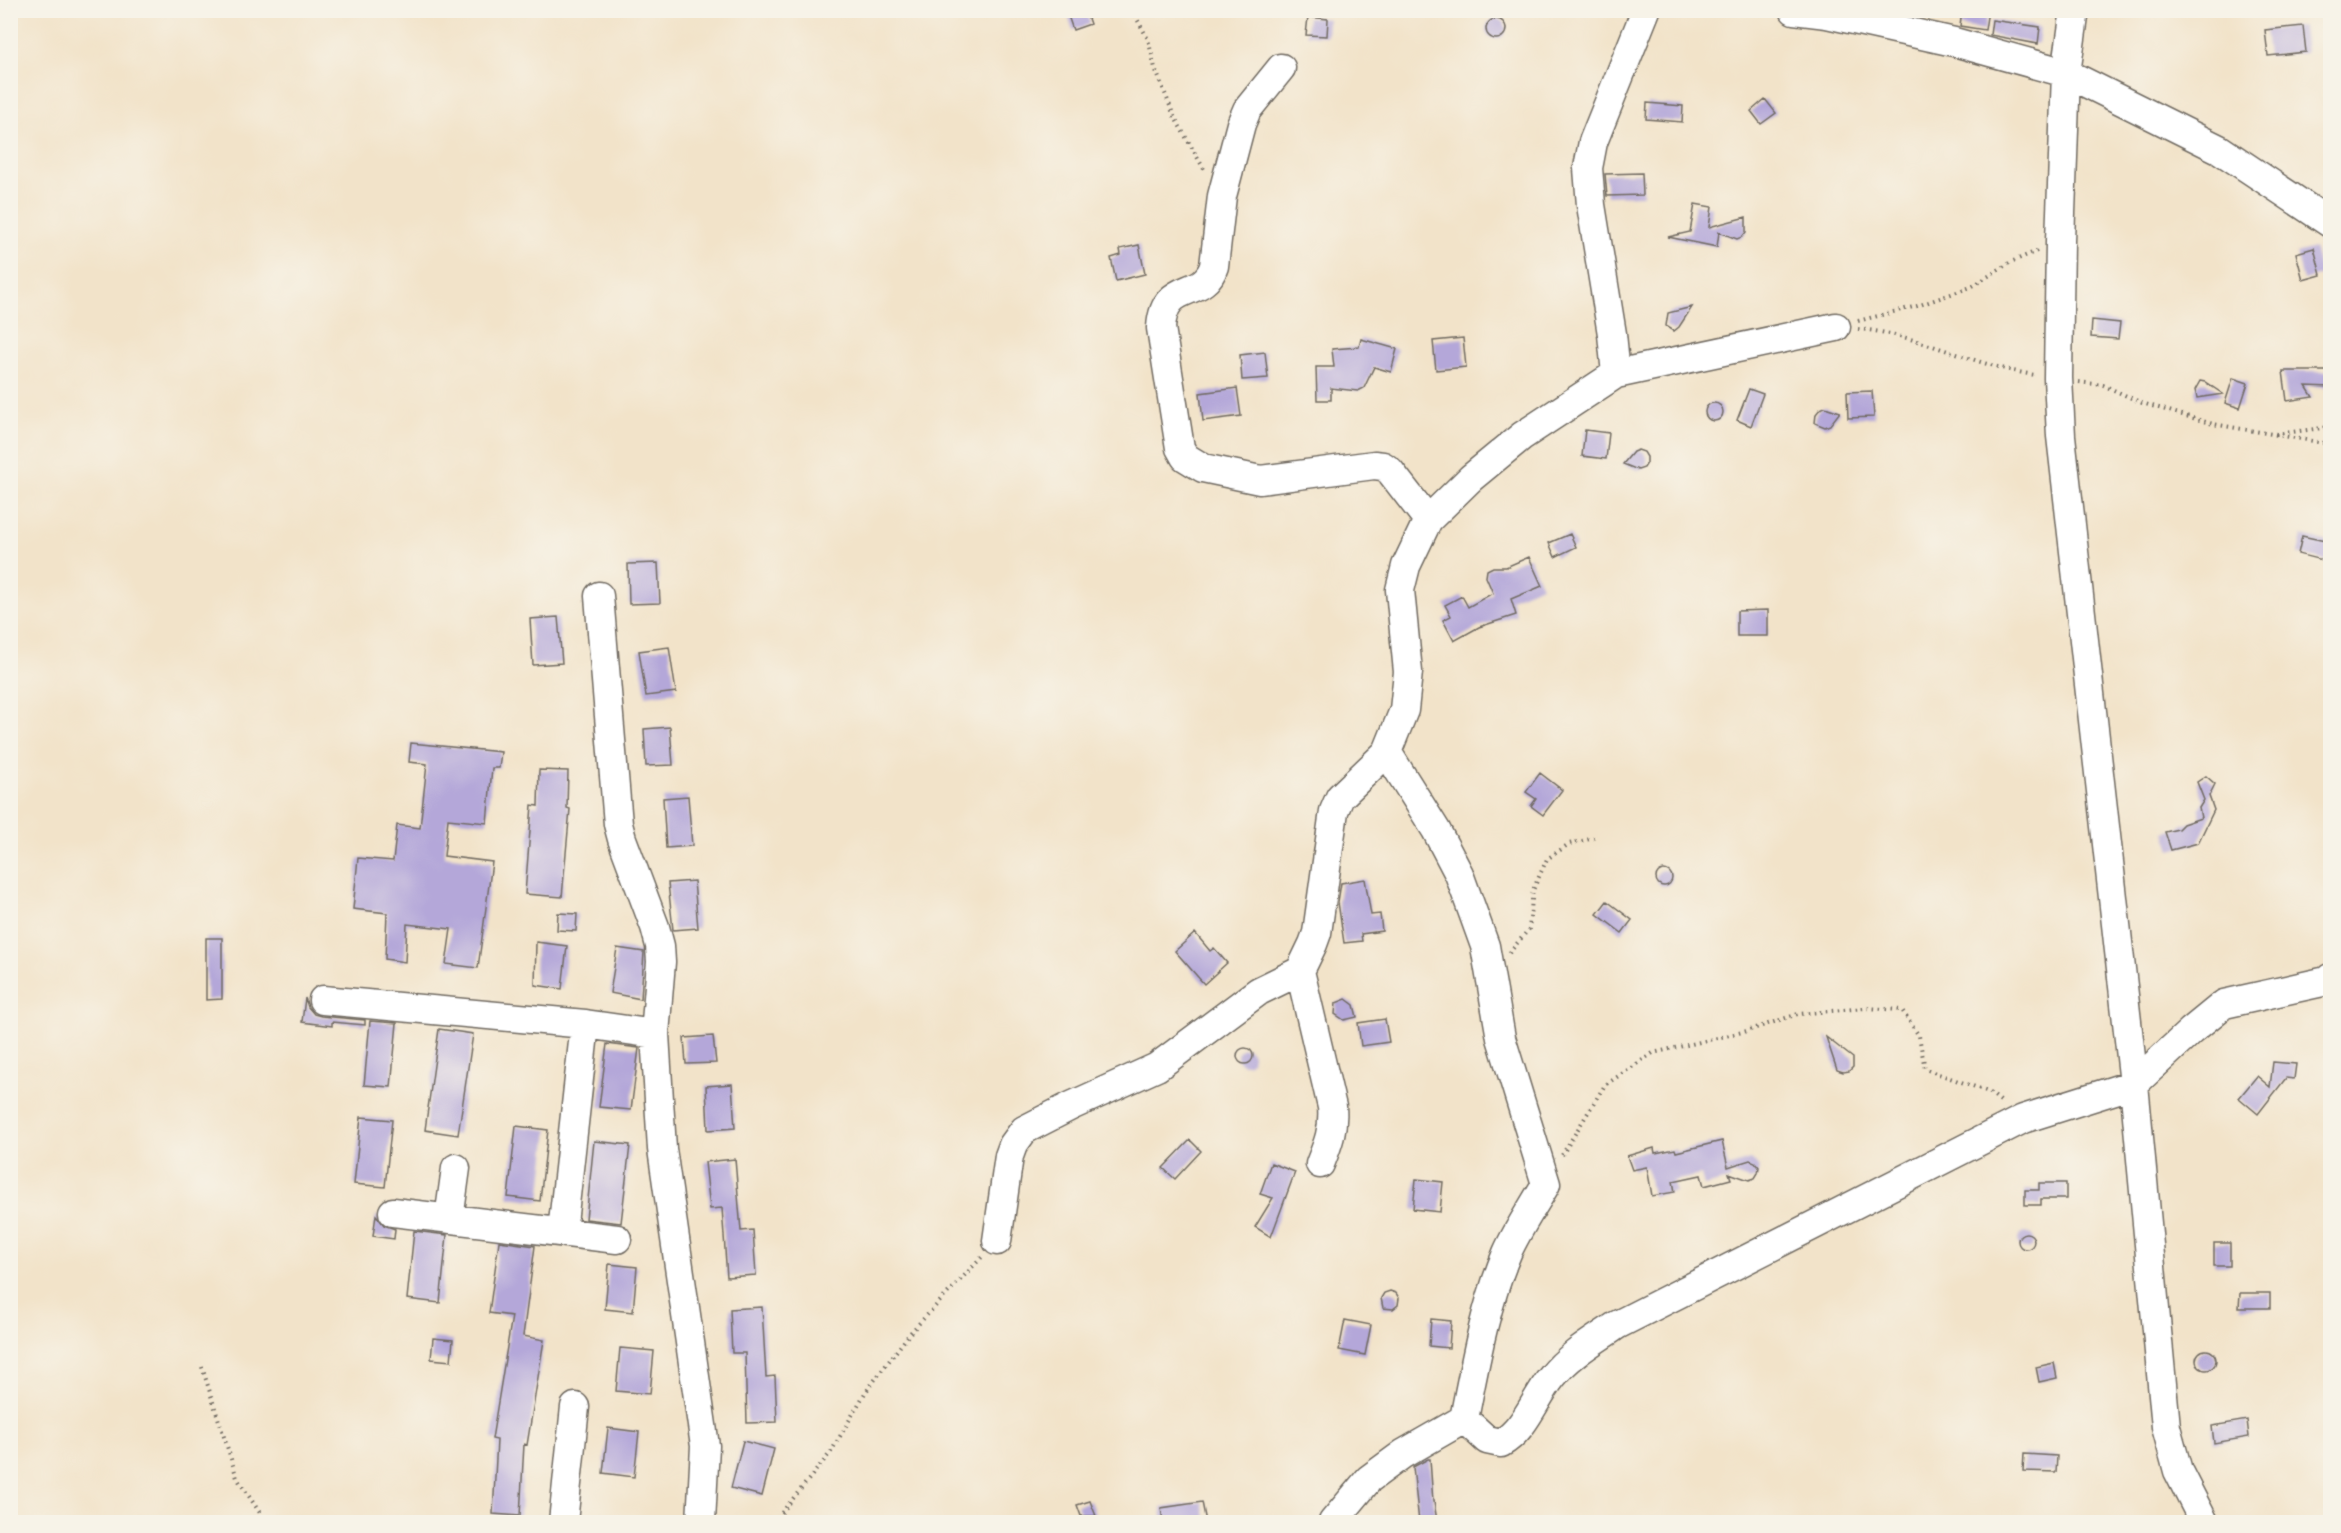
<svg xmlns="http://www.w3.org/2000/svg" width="2341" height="1533" font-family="'Gochi Hand',sans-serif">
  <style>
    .building { fill: #b4a7d9 }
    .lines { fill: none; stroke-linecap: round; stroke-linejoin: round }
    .minor-casing { stroke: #716b62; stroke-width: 31 }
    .path { stroke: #716b62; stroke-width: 4; stroke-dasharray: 1.5 4.5; stroke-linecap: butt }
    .minor { stroke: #fff; stroke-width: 28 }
  </style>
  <rect width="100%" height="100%" fill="#f7f3e8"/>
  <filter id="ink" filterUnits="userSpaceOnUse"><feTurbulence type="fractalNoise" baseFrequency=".0167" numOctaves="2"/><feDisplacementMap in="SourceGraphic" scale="12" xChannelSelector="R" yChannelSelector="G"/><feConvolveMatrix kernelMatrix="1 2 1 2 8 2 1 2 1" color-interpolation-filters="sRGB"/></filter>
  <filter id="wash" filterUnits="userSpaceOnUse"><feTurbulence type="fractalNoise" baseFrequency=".008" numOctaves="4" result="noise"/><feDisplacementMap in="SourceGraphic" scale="24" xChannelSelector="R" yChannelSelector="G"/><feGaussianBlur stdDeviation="1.35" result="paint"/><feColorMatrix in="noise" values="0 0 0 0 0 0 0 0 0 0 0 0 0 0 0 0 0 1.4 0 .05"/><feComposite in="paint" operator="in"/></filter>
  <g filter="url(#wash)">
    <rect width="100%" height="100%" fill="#f2e3c9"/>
    <g id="blocks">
      <!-- building -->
      <path class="building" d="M1066,10H1085L1090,24L1073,30Z
        M1962,10H1988L1985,30L1960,26Z
        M1308,17L1328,19L1327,36L1306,35Z
        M1486 29a10 10 0 1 1 20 0a10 10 0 1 1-20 0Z
        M1992,20L2040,27L2038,44L1990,35Z
        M2303,26L2306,52L2268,56L2265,30Z
        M1765,99L1776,113L1761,124L1751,111Z
        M1647,103L1683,106L1682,122L1646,119Z
        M1642,173L1643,195L1607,196L1605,174Z
        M1695,204L1712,207L1709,227L1746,217V232L1742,237L1737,239L1719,232L1717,247L1668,237L1690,232Z
        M1139,245L1145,274L1116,281L1111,258L1121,255L1120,249Z
        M2314,248L2321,275L2303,280L2296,253Z
        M1692,307L1679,327L1674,331L1666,326L1668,313Z
        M2092,320L2120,323L2118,339L2091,337Z
        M1463,338L1466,367L1436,370L1433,341Z
        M1361,339L1397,349L1391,372L1374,367L1364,388L1358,391L1331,388V400H1317L1316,367H1334L1332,349L1359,347Z
        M1265,352L1268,378L1242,380L1240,355Z
        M2283,371H2331V387L2306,386L2313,397L2287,401Z
        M2233,378L2248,383L2240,408L2225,403Z
        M2200,381L2205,382L2223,394L2197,398L2195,390Z
        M1237,388L1241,416L1203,421L1200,393Z
        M1749,389L1763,394L1751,426L1737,420Z
        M1872,391L1874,417L1848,418L1847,392Z
        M1705 412a9 9 0 1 1 18 0a9 9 0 1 1-18 0Z
        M1825,407L1840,412L1830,425L1825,427L1815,423L1816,414L1820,409Z
        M1585,430L1609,433L1606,459L1582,456Z
        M1638,450L1644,452L1647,457V463L1644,468L1638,470L1623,464L1633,452Z
        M1570,534L1576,547L1555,557L1549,543Z
        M2302,536L2330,542L2326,561L2298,554Z
        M1529,557L1542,586L1511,599L1516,615L1479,627L1454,641L1443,620L1451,616L1445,605L1462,596L1468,607L1493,593L1486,577L1487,570L1493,567H1506Z
        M658,563L660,603L629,604L628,564Z
        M1768,610V636H1737V611Z
        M558,617L562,663L533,665L530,619Z
        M669,647L676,692L646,696L639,651Z
        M670,727L673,765L646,766L644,729Z
        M411,743L501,752L499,768H492L487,823L448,819L444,856L492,862L478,968L446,964L451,929L407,924L405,962L385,959L387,913L353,909L358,858L393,861L397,825L420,828L427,764L409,762Z
        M539,770L568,771L567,808L570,809L562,897L525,894L532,805L538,806Z
        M1540,773L1562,790L1543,815L1531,806L1536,799L1526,792Z
        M2206,776L2215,784L2209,796L2214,810L2198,843L2171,850L2165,832L2178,829L2183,824L2201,818L2199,808L2204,800L2197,782Z
        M688,796L692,846L666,848L663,798Z
        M1656 878a8 8 0 1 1 16 0a8 8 0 1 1-16 0Z
        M1365,879L1371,915L1380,914L1382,931L1361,934L1362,941L1344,943L1338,902L1341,883Z
        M694,881L698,928L673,930L668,883Z
        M1607,901L1632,920L1622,933L1597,914Z
        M558,913L577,914L576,931L557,930Z
        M1195,933L1210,951L1214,948L1227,963L1204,984L1175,951Z
        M206,938H222V999L206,1000Z
        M536,942L567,946L562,989L535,985Z
        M617,948L644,952L641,999L610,993Z
        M305,998L308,1007L314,1014L321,1016L365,1020V1025L332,1022V1026L302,1022Z
        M1346,999L1354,1005L1357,1017L1344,1020L1335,1014L1336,1003Z
        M1385,1019L1389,1042L1361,1046L1358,1023Z
        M370,1021L397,1023L391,1087L364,1085Z
        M439,1029L473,1034L458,1135L425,1130Z
        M713,1036L716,1063L686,1064L684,1038Z
        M1826,1037L1853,1058V1067L1849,1071L1843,1072L1837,1070Z
        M607,1044L639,1048L631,1110L599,1107Z
        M1237 1056a8 8 0 1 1 16 0a8 8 0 1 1-16 0Z
        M2273,1062L2296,1064L2294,1079L2286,1078L2258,1114L2239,1098L2257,1076L2270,1087Z
        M732,1084L735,1128L708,1130L706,1086Z
        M361,1117L392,1120L385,1187L354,1184Z
        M516,1126L548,1130L540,1201L508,1197Z
        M1190,1140L1201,1151L1175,1179L1163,1168Z
        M594,1141L630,1145L621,1223L586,1219Z
        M1722,1141L1728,1167L1750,1160L1755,1162L1759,1167L1758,1173L1755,1178L1749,1180L1729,1173L1731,1179L1704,1186L1701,1175L1673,1181L1675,1192L1652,1196L1647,1167L1632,1170L1627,1156L1654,1148L1655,1153L1675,1149L1676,1152Z
        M735,1159L741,1231L753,1230L756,1275L727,1277L722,1208L710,1209L705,1162Z
        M1271,1163L1295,1172L1271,1237L1255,1227L1273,1198L1260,1194Z
        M1416,1179L1443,1182L1440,1212L1413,1209Z
        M2039,1183H2066V1199H2041V1205H2025V1190H2039Z
        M376,1215L384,1225L395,1229L394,1239L373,1236Z
        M414,1231L447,1235L440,1303L407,1299Z
        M2018 1241a8 8 0 1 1 16 0a8 8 0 1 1-16 0Z
        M499,1241L535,1246L523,1336L544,1340L527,1445L524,1444L520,1516L493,1514L497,1440L492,1439L512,1316L489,1313Z
        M2214,1243H2230V1266H2214Z
        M609,1264L637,1267L633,1312L605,1309Z
        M1390,1291L1396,1293L1399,1298L1398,1305L1393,1309L1383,1308L1381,1298L1384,1293Z
        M2240,1293H2270V1308H2239Z
        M762,1307L766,1377L775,1376L777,1422L747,1423L745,1353H732L730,1309Z
        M1431,1319L1451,1321L1449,1348L1429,1346Z
        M1345,1320L1371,1325L1365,1355L1339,1350Z
        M433,1338L453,1340L451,1361L431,1359Z
        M620,1348L654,1351L650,1394L616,1391Z
        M2196 1360a10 10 0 1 1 20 0a10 10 0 1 1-20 0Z
        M2054,1363L2057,1378L2039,1382L2036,1367Z
        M2247,1420L2249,1437L2214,1443L2212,1426Z
        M608,1428L639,1432L634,1477L603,1473Z
        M743,1441L774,1449L762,1496L731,1488Z
        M2024,1454L2057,1456L2056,1472L2023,1471Z
        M1428,1459H1430L1433,1502H1434L1437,1521L1419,1522L1413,1467Z
        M1090,1501L1096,1516H1081L1077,1505Z
        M1202,1502L1206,1522H1163L1161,1508Z"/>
    </g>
  </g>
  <g filter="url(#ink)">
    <use href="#blocks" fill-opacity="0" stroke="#716b62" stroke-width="1.5"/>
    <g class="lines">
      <!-- minor casing -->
      <g class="minor-casing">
        <path id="minor" d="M1794,10L1827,14L1954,42L2066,73L2219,149L2330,223
          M2075,10L2066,73L2060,241L2058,378L2061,436L2134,1084L2166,1427L2178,1471L2204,1522
          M1281,68L1247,110L1241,124L1222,196L1214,266C1203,301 1164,278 1161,328L1180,448L1185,457L1203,468L1260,480L1374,465L1383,466L1390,471L1428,520
          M1616,374L1836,327
          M599,596L618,824L622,839L655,927L660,946L661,962L655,1034L662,1149L705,1446L701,1522
          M1300,971L1332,1107C1334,1129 1328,1144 1320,1164
          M323,1000L585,1024L655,1034
          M393,1212L617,1239
          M449,1219L456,1168
          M562,1232L585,1024
          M997,1241L1009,1156L1013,1145L1024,1130L1071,1106L1157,1067L1259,991L1300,971L1313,944L1317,933L1334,811L1340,797L1387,752L1404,710L1408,672L1400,590L1406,566L1428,520L1471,478L1522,436L1616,374L1612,334L1591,205L1588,168L1593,142L1646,10
          M1464,1419L1487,1440L1501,1443C1525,1430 1535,1398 1552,1377C1569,1355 1594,1341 1617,1325L2023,1119L2134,1084L2191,1031L2224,1004L2327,981L2330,978
          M563,1522L575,1407
          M1333,1522L1369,1479L1403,1454L1464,1419C1475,1363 1485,1306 1507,1253C1517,1230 1533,1207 1546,1184L1501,1038L1485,946L1459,874L1436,830L1387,752"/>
      </g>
      <!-- path -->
      <path class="path" d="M1132,10L1148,39L1155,68L1174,116L1205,171
        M1858,321L1917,306L1971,287L2011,262L2037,251
        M1858,329C1920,334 1975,367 2036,375
        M2079,382L2103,385L2142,403L2213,424L2330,444
        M2276,434L2330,427
        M1509,953L1529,929L1533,890L1547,859L1569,844L1594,838
        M1562,1155L1605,1085L1653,1053L1747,1031L1798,1014L1865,1008L1902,1010L1919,1036L1925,1069L1989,1092L2003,1103
        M202,1367L237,1478L266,1522
        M774,1522L831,1452L865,1393L910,1333L982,1257"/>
      <!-- minor -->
      <use href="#minor" class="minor"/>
    </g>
  </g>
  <!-- margin -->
  <rect width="2341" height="1533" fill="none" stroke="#f7f3e8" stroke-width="36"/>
</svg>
